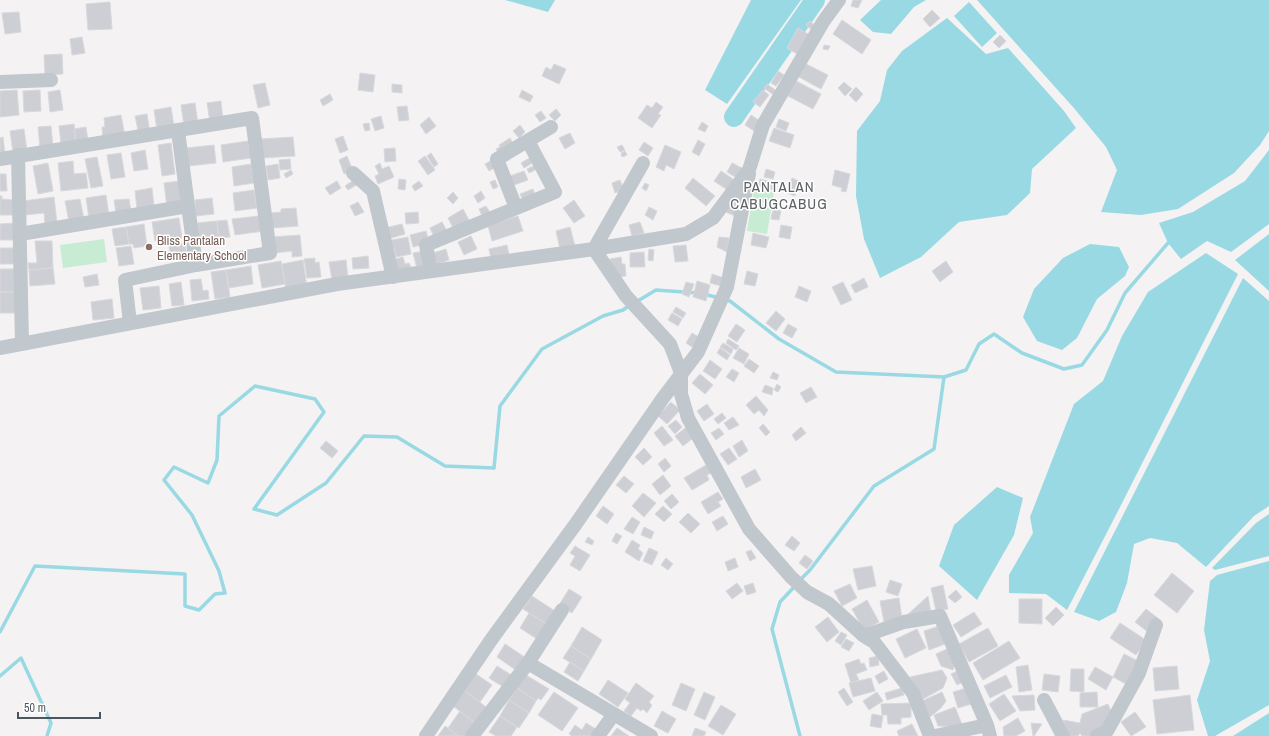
<svg xmlns="http://www.w3.org/2000/svg" width="1269" height="736" font-family="'Archivo Narrow',sans-serif">
  <style>
    .green { fill: #c7ebd3 }
    .water { fill: #99d9e3 }
    .lines { fill: none; stroke-linecap: round; stroke-linejoin: round }
    .stream { stroke: #99d9e3; stroke-width: 3.5 }
    .river { stroke: #99d9e3; stroke-width: 20 }
    .building { fill: #cdcfd4; stroke: #d7d9dd }
    .minor { stroke: #c0c7cd; stroke-width: 14 }
    .education-dot { fill: #8d6e63; stroke: #fff; stroke-width: 1.5 }
    .labels { text-anchor: middle; dominant-baseline: central; stroke-width: 3; stroke-linejoin: round; paint-order: stroke }
    .education-label { font-size: 13px; fill: #785e54; stroke: #fff; text-anchor: start }
    .quarter-label { font-size: 15px; letter-spacing: 1px; fill: #5f6366; stroke: #fff }
  </style>
  <rect width="100%" height="100%" fill="#f4f2f3"/>
  <!-- green -->
  <path class="green" d="M754,189L774,192L767,234L747,231Z
    M104,239L107,262L63,268L60,245Z"/>
  <!-- water -->
  <path class="water" d="M505,0H555L548,12Z
    M751,0H801L727,104L705,90Z
    M881,0H926L914,7L891,34L873,32L860,20Z
    M977,0H1269V131L1260,145L1234,173L1178,209L1141,215L1101,212L1117,170L1106,147L1073,107Z
    M969,2L997,33L982,47L954,16Z
    M947,18L986,54L1008,48L1064,111L1076,128L1032,169L1030,193L1007,215L959,222L921,257L880,278L864,239L856,196L857,131L880,101L887,70L902,51Z
    M1269,150V224L1231,252L1207,241L1181,259L1168,243L1159,223L1193,212L1245,181Z
    M1269,234V291L1235,260Z
    M1090,244L1119,247L1129,267L1125,276L1097,299L1077,338L1062,350L1037,341L1023,317L1034,289L1063,258Z
    M1206,253L1238,274L1119,509L1067,610L1046,594L1009,593V575L1033,533L1030,517L1074,404L1103,381L1122,336L1148,292Z
    M1243,278L1269,301V506L1254,516L1206,567L1177,543L1150,538L1134,544L1127,583L1116,612L1099,621L1074,612Z
    M997,487L1023,498L1014,535L977,600L939,566L954,525Z
    M1269,514V556L1215,570L1212,568L1256,523Z
    M1269,561V705L1215,736H1208L1197,700L1210,661L1204,630L1210,581L1217,575Z
    M1269,713V736H1233Z"/>
  <g class="lines">
    <!-- stream -->
    <path class="stream" d="M704,294L719,298
      M725,300L730,301L779,339L836,372L944,377L966,370L979,344L994,334L1022,353L1064,369L1082,365L1107,330L1125,293L1168,243
      M636,302L656,290L698,293
      M799,581L810,570L874,486L934,449L944,377
      M795,586L780,602L772,629L800,736
      M0,632L35,566L185,574V606L199,610L215,594L225,593L219,571L192,515L164,480L174,467L208,483L217,460L219,416L255,386L315,399L324,412L254,509L277,515L326,483L364,436L397,437L445,466L494,468L500,406L542,349L603,316L623,310L630,305
      M0,676L21,658L51,723L47,736"/>
    <!-- river -->
    <path class="river" d="M734,117L815,0"/>
  </g>
  <!-- building -->
  <path class="building" d="M853,0H862L858,8L851,6Z
    M110,2L112,29L88,30L86,4Z
    M932,10L940,18L930,27L923,19Z
    M19,12L21,32L5,34L2,13Z
    M842,20L871,40L862,54L833,34Z
    M810,21L818,28L814,32L806,25Z
    M798,28L813,37L802,57L787,48Z
    M1000,35L1006,41L999,48L993,42Z
    M82,37L85,53L72,55L70,39Z
    M824,45L830,46L828,50L823,49Z
    M62,54L63,74L45,75L44,55Z
    M554,64L566,69L559,84L542,76L546,67L551,70Z
    M806,64L828,75L821,89L799,77Z
    M778,71L784,75L776,86L771,83Z
    M360,73L375,75L373,92L358,90Z
    M796,81L821,94L813,109L788,96Z
    M844,82L852,89L845,96L838,88Z
    M265,83L270,105L258,108L253,85Z
    M392,84L402,85V93L392,92Z
    M767,84L778,92L775,96L764,88Z
    M856,87L863,94L856,102L849,95Z
    M17,90L19,115L0,117V91Z
    M40,90L41,111L24,112L23,91Z
    M60,90L63,110L50,112L48,92Z
    M522,90L533,96L530,102L519,97Z
    M763,90L769,95L760,107L753,102Z
    M330,94L333,100L323,106L320,100Z
    M221,101L223,121L210,122L207,103Z
    M656,102L663,107L658,114L661,115L652,128L638,118L647,105L652,108Z
    M195,103L198,124L184,126L181,105Z
    M407,106L409,120L399,121L397,107Z
    M171,107L174,127L157,130L154,110Z
    M556,109L561,115L555,121L549,115Z
    M541,111L546,118L540,122L535,115Z
    M147,114L150,133L139,135L135,116Z
    M121,115L125,136L103,139L102,127H105L104,118Z
    M751,115L760,121L754,131L745,125Z
    M381,116L384,128L375,131L371,119Z
    M429,117L436,126L426,134L420,125Z
    M779,119L789,123L786,131L776,127Z
    M702,122L708,126L705,132L698,129Z
    M369,123L370,130L365,131L363,124Z
    M74,124L76,142L61,144L59,126Z
    M520,125L525,132L519,138L513,131Z
    M51,126L53,147L40,148L38,127Z
    M86,127L88,141L76,142L74,129Z
    M774,128L794,135L790,148L769,141Z
    M24,129L27,151L13,153L10,131Z
    M570,133L575,143L565,149L559,138Z
    M343,136L348,150L340,153L335,139Z
    M3,137L5,154L0,155V138Z
    M293,137L295,156L262,158L261,139Z
    M510,138L515,147L499,153L496,149L500,147L499,145Z
    M698,140L705,144L699,156L692,152Z
    M248,141L251,158L223,162L221,145Z
    M644,142L653,148L648,156L639,150Z
    M171,143L175,174L162,176L158,145Z
    M214,145L216,163L188,166L186,148Z
    M622,145L625,150L620,152L617,147Z
    M665,145L681,152L674,169L666,165L664,171L656,167Z
    M395,148L396,161L385,162L384,149Z
    M145,150L148,169L134,171L131,153Z
    M625,151L627,155L622,157L621,153Z
    M121,153L125,177L111,179L107,155Z
    M431,153L438,164L434,167L427,156Z
    M347,156L353,171L344,174L339,160Z
    M425,156L435,170L428,175L418,161Z
    M97,157L103,186L91,188L85,159Z
    M531,157L534,162L524,168L521,163Z
    M290,159L291,169L280,170L279,160Z
    M492,160L496,167L489,171L485,164Z
    M73,161L74,174L86,173L88,188L61,191L58,163Z
    M48,163L53,191L38,194L33,166Z
    M380,163L382,169L389,166L394,177L378,184L375,176L379,174L375,166Z
    M732,163L742,168L737,178L727,172Z
    M251,164L254,183L234,186L232,167Z
    M278,164L280,178L268,180L266,166Z
    M535,165L537,169L529,173L527,169Z
    M766,169L775,172L773,179L764,177Z
    M291,170L293,174L286,178L284,174Z
    M835,170L850,174L846,192L841,191L842,188L832,185Z
    M524,171L528,180L514,185L510,176Z
    M721,171L736,181L729,191L714,181Z
    M0,174H6L7,191H0Z
    M693,178L715,196L706,206L685,188Z
    M792,178L799,181L795,196L787,193Z
    M355,179L358,184L348,190L345,186Z
    M399,179L406,180L405,190L398,189Z
    M760,179L776,183L774,190L758,187Z
    M495,180L498,187L493,189L490,182Z
    M620,180L624,190L615,193L612,183Z
    M179,181L182,205L167,207L164,183Z
    M337,181L341,188L330,195L325,188Z
    M419,181L423,186L415,191L412,186Z
    M645,183L649,185L646,191L642,188Z
    M152,188L154,206L137,209L135,191Z
    M533,189L535,195L523,200L520,194Z
    M254,190L257,208L235,211L233,193Z
    M481,191L485,198L478,203L474,196Z
    M453,192L458,198L453,204L447,198Z
    M106,195L109,215L89,218L86,198Z
    M0,196H2V199L13,200V215H0Z
    M54,197L57,223L45,224L44,213L25,215L23,201Z
    M212,198L214,214L196,216L195,200Z
    M80,199L84,219L69,222L65,201Z
    M129,199L131,211L116,213L114,200Z
    M574,200L585,216L574,223L563,208Z
    M730,201L740,204L735,216L726,212Z
    M358,202L364,212L355,216L350,206Z
    M486,206L491,214L483,218L479,209Z
    M649,207L657,211L653,220L645,215Z
    M296,208L298,226L273,228L271,213L281,212V209Z
    M463,209L470,222L454,230L448,218Z
    M773,209L781,211L779,220L771,219Z
    M418,212L419,223L406,224L405,213Z
    M259,216L264,231L235,235L232,219Z
    M518,216L523,231L492,241L488,226Z
    M179,218L182,238L155,241L152,222Z
    M227,220L230,237L219,238L217,221Z
    M217,221L219,240L199,242L197,223Z
    M442,222L447,231L434,237L430,228Z
    M640,222L644,233L632,236L629,225Z
    M15,223V240H0V224Z
    M144,224L147,246L134,248L133,244H129L126,227Z
    M402,224L405,234L388,239L385,228Z
    M781,225L792,227L790,239L779,237Z
    M126,227L129,244L115,246L112,229Z
    M570,227L575,246L560,249L556,231Z
    M426,231L428,238L425,244L413,247L410,235Z
    M753,233L769,237L766,248L751,245Z
    M300,235L302,256L292,257V251L274,253L272,237Z
    M471,236L477,249L464,255L458,242Z
    M408,237L411,254L396,257L394,248L389,249L387,241Z
    M719,237L729,238L727,252L717,247Z
    M35,241H52L53,268L29,270L28,263H37Z
    M185,243L187,257L171,259L169,246Z
    M507,245L509,255L491,259L489,249Z
    M686,245L688,261L675,262L673,246Z
    M131,246L134,264L119,266L116,248Z
    M0,248H18L17,264H0Z
    M446,249L449,260L437,264L433,253Z
    M649,249L654,250L653,261L648,260Z
    M424,251L427,267L417,269L413,253Z
    M644,252L645,267H630V253Z
    M368,256L369,268L353,269L352,258Z
    M403,257L405,264L409,263L411,267L396,275L392,260Z
    M621,257L622,264H625L626,276L616,277L612,269L610,259Z
    M315,258V263L319,262L321,277L307,278L304,259Z
    M303,260L307,288L286,291L282,264Z
    M346,260L348,278L332,280L329,262Z
    M281,261L285,284L262,288L258,265Z
    M946,261L953,272L940,282L932,271Z
    M251,266L253,284L229,288L226,270Z
    M53,268L55,284L30,286L29,270Z
    M0,269H17V292H0Z
    M226,270L230,297L215,299L211,272Z
    M747,271L758,274L755,286L744,284Z
    M97,274L99,285L85,287L83,277Z
    M712,274L727,279L725,287L710,283Z
    M864,278L868,287L855,293L851,285Z
    M201,279L203,291L208,290L209,299L192,301L190,280Z
    M697,281L710,285L706,301L693,297Z
    M181,282L184,305L172,306L169,284Z
    M686,282L694,284L689,297L682,294Z
    M843,282L852,300L841,305L832,287Z
    M159,286L161,308L143,310L140,288Z
    M799,286L811,291L807,302L795,297Z
    M0,292H17V313H0Z
    M112,299L114,318L93,320L91,302Z
    M676,307L686,313L683,318L673,312Z
    M776,311L785,319L776,331L766,323Z
    M672,313L682,319L678,326L668,320Z
    M736,324L745,330L737,342L728,336Z
    M788,324L797,329L792,338L783,333Z
    M692,333L702,339L695,349L686,343Z
    M728,339L739,346L736,350L726,343Z
    M723,343L733,349L731,354L720,347Z
    M720,348L730,355L727,360L717,353Z
    M739,348L749,354L744,364L733,358Z
    M749,359L759,366L754,373L744,366Z
    M710,360L722,369L715,379L703,371Z
    M732,369L739,373L734,382L726,377Z
    M773,372L779,375L777,380L770,378Z
    M700,374L713,385L705,394L692,383Z
    M777,384L781,387L778,392L774,390Z
    M765,385L773,388L772,395L762,392Z
    M811,387L817,397L806,403L800,393Z
    M756,396L768,410L764,416L759,410L754,414L746,405Z
    M671,402L680,410L667,424L658,416Z
    M707,404L714,414L704,421L697,411Z
    M722,413L726,418L718,424L714,419Z
    M733,417L739,425L729,430L724,423Z
    M676,420L682,427L675,434L668,426Z
    M763,424L770,432L766,436L759,428Z
    M689,425L697,435L683,446L675,436Z
    M662,426L673,440L664,446L654,433Z
    M801,427L806,433L796,441L792,435Z
    M719,428L724,434L716,440L711,433Z
    M742,440L748,451L739,457L733,446Z
    M326,441L338,451L332,458L320,448Z
    M644,448L652,457L643,465L635,457Z
    M729,448L737,459L728,465L720,454Z
    M665,458L671,466L664,472L658,464Z
    M706,465L711,473L707,475L709,480L692,490L684,478Z
    M755,469L761,480L746,488L741,477Z
    M663,475L671,486L660,495L652,484Z
    M624,476L634,484L626,493L616,485Z
    M718,492L723,499L718,502L721,506L708,514L701,502Z
    M643,493L656,503L644,517L632,506Z
    M672,494L679,502L671,509L664,501Z
    M603,506L614,514L607,524L596,516Z
    M663,506L672,514L664,522L655,514Z
    M688,513L700,524L691,533L679,522Z
    M723,516L728,524L717,531L712,522Z
    M632,517L640,522L633,534L624,529Z
    M644,527L654,532L651,539L641,535Z
    M616,533L622,536L617,544L612,541Z
    M792,536L800,543L794,551L785,545Z
    M588,537L594,541L592,545L585,542Z
    M632,540L640,545L638,549L643,553L639,561L625,552Z
    M575,546L590,555L580,571L570,565L575,556L570,553Z
    M649,548L658,552L652,565L643,561Z
    M751,550L756,558L750,561L746,552Z
    M805,555L813,561L807,569L799,563Z
    M666,558L673,564L668,570L661,565Z
    M735,558L738,567L728,571L725,562Z
    M872,566L876,586L858,590L853,569Z
    M1172,573L1194,591L1177,613L1154,595Z
    M890,580L902,584L898,596L886,592Z
    M737,583L743,591L732,599L726,591Z
    M753,583L756,592L747,595L744,586Z
    M850,584L857,598L842,606L834,591Z
    M943,585L948,609L936,611L931,588Z
    M569,589L582,597L572,613L559,605Z
    M956,590L962,597L955,603L948,597Z
    M532,596L555,611L547,624L523,609Z
    M928,596L931,613L905,617Z
    M899,598L902,619L884,622L880,601Z
    M1019,599H1042V624L1019,623Z
    M867,600L879,622L864,630L852,609Z
    M1056,607L1064,615L1053,626L1045,618Z
    M1146,609L1159,619L1148,632L1135,622Z
    M974,612L982,624L961,637L953,625Z
    M529,613L547,624L537,639L520,628Z
    M828,617L839,632L827,642L815,627Z
    M1120,623L1146,640L1136,655L1110,638Z
    M939,626L945,644L929,650L924,631Z
    M582,627L602,640L591,659L571,646Z
    M988,628L998,646L969,662L959,644Z
    M917,629L926,648L905,658L896,639Z
    M841,632L847,635L841,645L835,641Z
    M846,639L854,643L849,651L841,647Z
    M1009,641L1020,658L983,680L973,663Z
    M505,644L526,658L517,671L497,657Z
    M571,646L591,659L584,671L563,658Z
    M949,648L955,662L953,670L941,666L936,654Z
    M1124,654L1138,661L1126,684L1113,677Z
    M878,656L879,665L870,667L869,658Z
    M859,659L861,664L864,663L867,670L856,674L859,680L851,683L845,664Z
    M570,662L584,671L578,681L564,672Z
    M1028,665L1032,690L1019,692L1016,667Z
    M497,666L513,676L505,688L489,678Z
    M1177,666L1179,689L1155,691L1153,668Z
    M1095,667L1113,677L1106,690L1088,679Z
    M961,669L967,680L957,685L951,674Z
    M1071,669H1084V692L1070,691Z
    M942,670L947,678L943,688L923,699L910,677Z
    M884,671L888,679L879,684L875,676Z
    M476,674L492,685L480,702L465,691Z
    M1044,674L1060,676L1058,692L1042,690Z
    M526,675L549,689L541,700L538,698L536,701L517,688Z
    M1006,675L1012,687L990,698L984,686Z
    M871,678L875,691L853,697L849,683Z
    M608,680L628,693L618,707L599,694Z
    M636,683L654,696L649,702L652,705L647,713L643,709L641,711L637,708L631,716L624,711L630,703L625,699Z
    M681,683L695,689L686,711L672,705Z
    M970,687L975,703L958,708L953,692Z
    M517,688L536,701L529,713L509,700Z
    M844,688L853,702L847,706L838,692Z
    M902,688L904,695L887,700L885,693Z
    M465,691L486,707L475,723L453,706Z
    M554,692L578,708L562,731L538,715Z
    M704,692L715,697L705,720L694,715Z
    M877,692L883,701L869,710L863,701Z
    M942,692L946,701L941,708L930,717L922,701Z
    M1097,692L1098,707H1080V693Z
    M1004,694L1016,711L1000,721L989,704Z
    M1034,695L1035,710L1020,711L1012,696Z
    M1190,695L1194,730L1157,734L1153,700Z
    M509,700L529,713L519,728L500,716Z
    M911,703V717L901,718V724H888L887,715H882L881,704Z
    M1108,704L1112,714L1106,726L1089,736H1082L1080,733L1078,736H1070L1063,720L1080,723L1082,714Z
    M721,705L736,714L723,735L708,726Z
    M955,707L963,727L938,726L934,715Z
    M460,711L475,723L465,736H458L448,728Z
    M662,711L676,719L668,733L654,726Z
    M1135,712L1146,727L1131,736L1121,722Z
    M872,714L883,716L881,728L870,726Z
    M500,716L517,727L511,736H496L489,732Z
    M1018,718L1025,731L1016,736H1004L1003,727Z
    M586,723L599,731L597,736H572L569,734L575,725L582,730Z
    M1031,723L1042,724L1034,736H1033Z
    M912,724L918,736H899L897,731Z
    M445,726L448,728L458,736H438Z
    M617,728L629,736H611Z
    M695,728L706,732L704,736H692Z"/>
  <g class="lines">
    <!-- minor -->
    <path class="minor" d="M0,82L51,80
      M178,131L196,265
      M18,155L22,343
      M0,159L252,118L270,253L196,265L125,280L130,323
      M353,173L373,191L393,277
      M516,208L497,159L551,127
      M20,234L188,206
      M594,249L626,296L670,344L681,373V394L688,418L749,529L791,577L807,592L829,604L864,636L874,642L913,693L930,736
      M594,249L643,163
      M431,271L426,245L555,192L528,141
      M0,348L337,284L594,249L686,234L713,218L749,170L763,125L823,22L839,0
      M864,636L904,622L940,616L987,725L990,736
      M528,663L651,736
      M1044,700L1063,736
      M426,736L491,640L575,525L663,398L698,352L727,287L749,174
      M472,736L528,663L562,610
      M598,736L614,714
      M935,736L987,725
      M1097,736L1107,731L1139,673L1156,625"/>
  </g>
  <!-- markers -->
  <circle class="education-dot" cx="149" cy="247" r="4"/>
  <g class="labels">
    <!-- education labels -->
    <g class="education-label">
      <text x="157" y="240">Bliss Pantalan<tspan x="157" dy="15">Elementary School</tspan></text>
    </g>
    <!-- quarter labels -->
    <g class="quarter-label">
      <text x="779" y="186">PANTALAN<tspan x="779" dy="17">CABUGCABUG</tspan></text>
    </g>
  </g>
  <!-- scale -->
  <path d="M18 712v6h82v-6" fill="none" stroke="#4c565e" stroke-width="2"/>
  <text x="24" y="712" font-size="12" fill="#4c565e" stroke="#ffffff" stroke-width="3" paint-order="stroke">50 m</text>
</svg>
